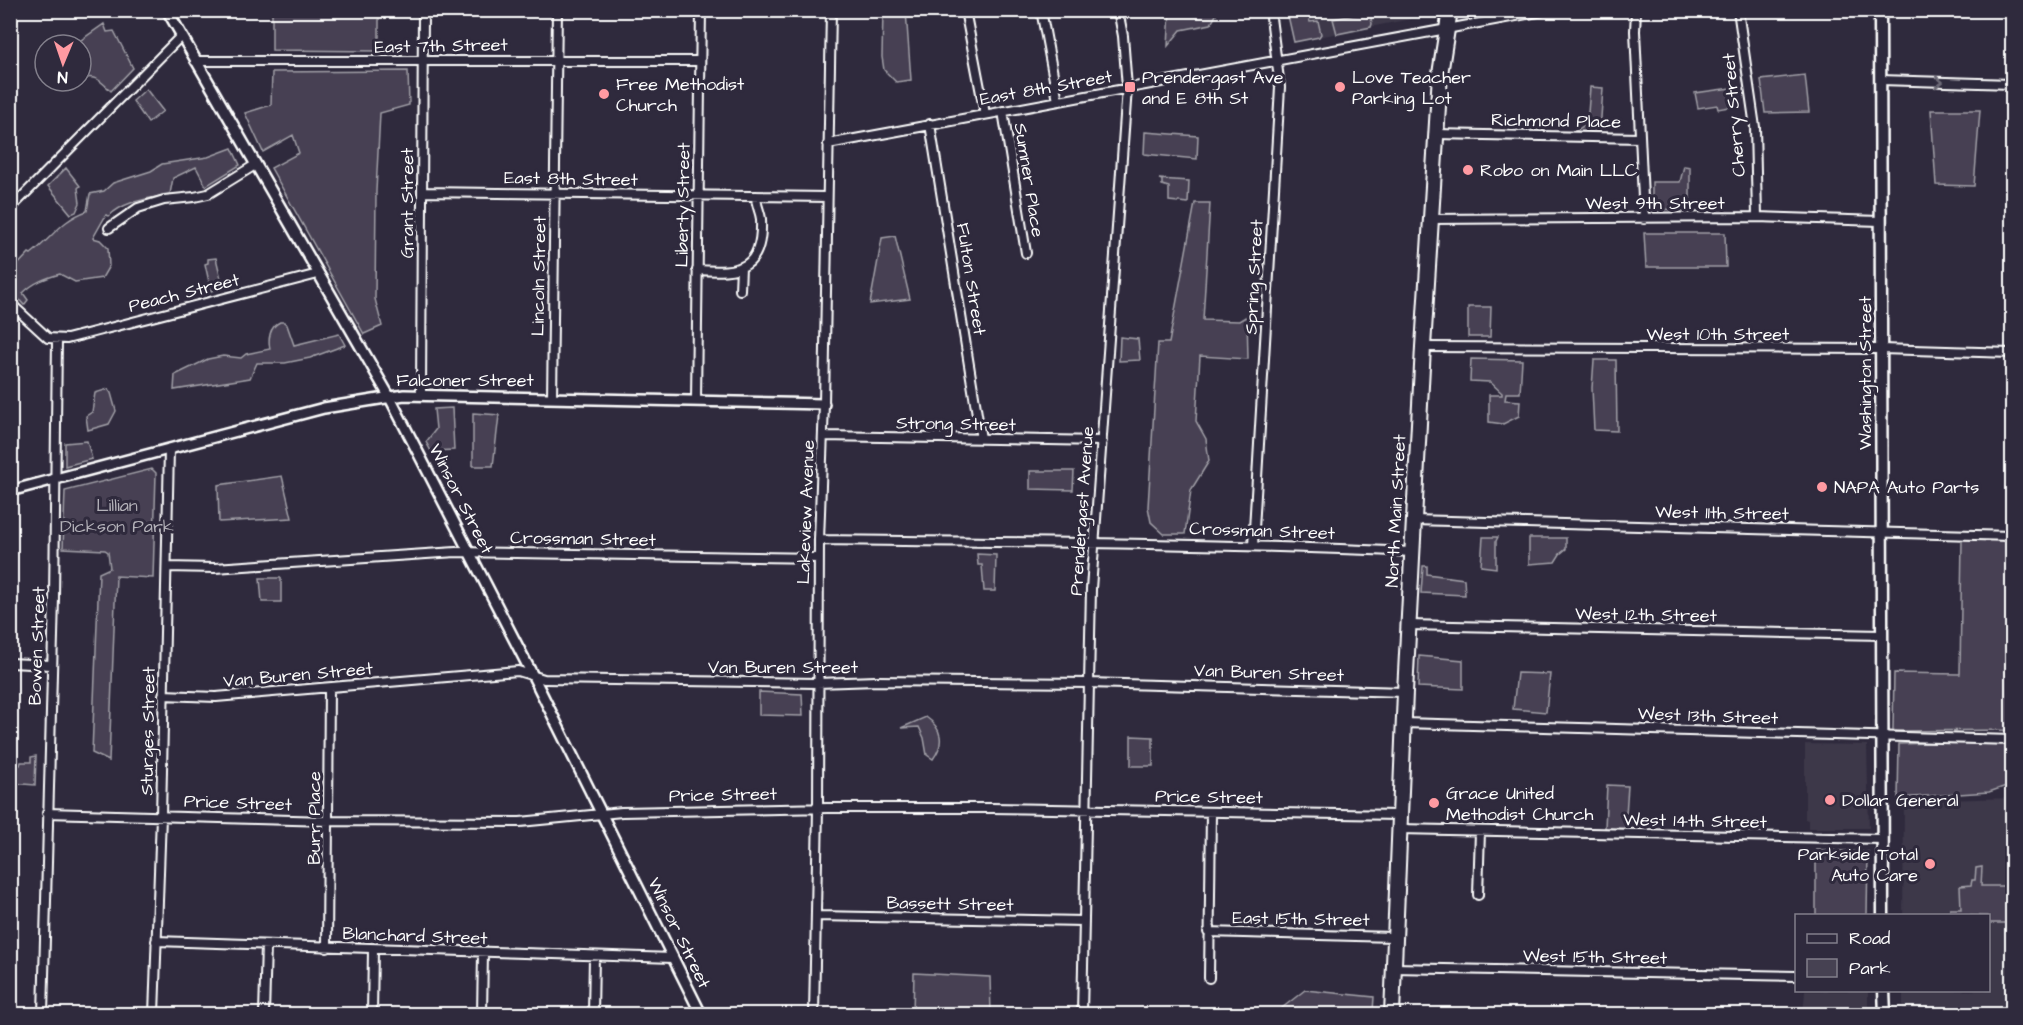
<svg xmlns="http://www.w3.org/2000/svg" width="2023" height="1025" font-family="'Architects Daughter',sans-serif">
  <style>
    .built { fill: #3c3749 }
    .green { fill: #464152; stroke: #a2a0a8; stroke-width: 1.5 }
    .lines { fill: none; stroke-linecap: round; stroke-linejoin: round }
    .minor-casing { stroke: #fff; stroke-width: 12 }
    .tertiary-casing { stroke: #fff; stroke-width: 14 }
    .secondary-casing { stroke: #fff; stroke-width: 15 }
    .trunk-casing { stroke: #fff; stroke-width: 18 }
    .minor { stroke: #2f2a3d; stroke-width: 8 }
    .tertiary { stroke: #2f2a3d; stroke-width: 9 }
    .secondary { stroke: #2f2a3d; stroke-width: 10 }
    .trunk { stroke: #2f2a3d; stroke-width: 14 }
    .oneway { stroke: #6d6a77 }
    .poi-dot { fill: #ff9aa2; stroke: #2f2a3d; stroke-width: 2 }
    .labels { text-anchor: middle; dominant-baseline: central; stroke-width: 6; stroke-linejoin: round; paint-order: stroke }
    .street-label { font-size: 18px; fill: #fff; stroke: #2f2a3d }
    .poi-label { font-size: 18px; fill: #fff; stroke: #2f2a3d; text-anchor: start }
    .park-label { font-size: 18px; fill: #b5b3ba; stroke: #2f2a3d }
  </style>
  <rect width="100%" height="100%" fill="#2f2a3d"/>
  <filter id="ink" filterUnits="userSpaceOnUse"><feTurbulence type="fractalNoise" baseFrequency=".0167" numOctaves="2"/><feDisplacementMap in="SourceGraphic" scale="12" xChannelSelector="R" yChannelSelector="G"/><feConvolveMatrix kernelMatrix="1 2 1 2 8 2 1 2 1" color-interpolation-filters="sRGB"/></filter>
  <g filter="url(#ink)">
    <!-- built -->
    <path class="built" d="M1287,11H1407L1411,19L1293,42Z
      M1805,744L1867,745L1869,828H1808V820L1805,819Z
      M2012,798V1014H1903V991L1988,990V916L1903,915L1904,801Z
      M1805,991H1868V1014H1803Z"/>
    <!-- green -->
    <path class="green" d="M272,11H379V51L272,50Z
      M883,11H906L911,80L896,82L884,70L882,57Z
      M1170,11V10L1218,11L1211,24L1181,30L1168,46Z
      M1287,11H1307L1310,22L1318,21L1321,34L1319,37L1294,42Z
      M1370,12L1372,24L1371,27L1337,34L1333,19Z
      M104,24L107,32L114,31L133,68L111,91C102,82 94,73 81,80V45H74Z
      M408,71L409,105L380,113L376,191L375,299L382,326L364,334L271,168L299,153L293,135L263,152L245,113L271,105L272,72Z
      M1805,75L1809,112L1765,113L1761,80Z
      M1590,87L1603,88L1600,132L1575,131L1585,125L1588,113Z
      M1738,87L1741,105L1718,109L1717,105L1698,108L1695,93Z
      M146,89L163,111L148,123L133,101Z
      M1931,110H1980L1974,186L1936,185Z
      M1145,132L1198,136L1197,159L1144,154Z
      M232,148L240,165L206,186L196,167L173,178L170,194C149,199 125,200 109,216L106,215L93,238L100,240L108,248L109,266L102,278L75,282L60,274C46,278 34,282 23,293L28,300L24,305L11,291V272L29,253L31,254C52,238 61,220 87,211L90,194L104,191L113,183L151,171L162,164L208,157Z
      M1684,166L1690,167V210L1652,209V182H1680Z
      M66,168L80,186L78,188L80,203L76,212L71,214L48,186Z
      M1159,179L1189,181L1188,203L1169,201V187L1162,185V180Z
      M1195,203H1210L1203,320L1239,321L1247,316L1248,359L1200,356L1196,421L1206,439L1209,461L1191,490L1185,534H1164L1151,522L1148,507L1158,343H1169Z
      M1644,233H1725L1726,267H1646Z
      M895,236L910,299L870,304L882,238Z
      M216,258L223,287L211,291L205,264L208,263V259Z
      M1468,307H1491L1490,337H1468Z
      M280,322H284L287,325L294,345L339,334L345,345L310,358L285,363H257L250,378L174,390L175,375L208,359L223,356L241,358L246,354L270,349C268,340 269,327 280,322Z
      M1120,337L1138,339L1140,360L1119,361Z
      M1471,359L1522,360L1520,393H1506L1505,400L1520,401L1519,416L1503,424L1489,422V395H1502V393L1490,382L1470,381Z
      M1594,360H1616L1617,431L1594,430L1592,388Z
      M108,389L111,393L116,411L109,424L88,430L86,416L92,412L95,393Z
      M452,408L454,450L431,451L426,442L436,429L434,409Z
      M473,413L499,415L493,466H473Z
      M87,441L92,459L65,466V443Z
      M152,469L156,473L153,578L116,576L109,761L92,753L99,573L110,568L108,552L105,550L63,548L65,491Z
      M1030,471H1074L1073,490L1030,489Z
      M282,476L292,518L219,522L218,485Z
      M1483,537H1498L1496,541V568L1481,566Z
      M1529,538H1566V549L1560,554L1555,562L1529,564Z
      M1962,539L2012,541V730L1896,731L1893,730L1894,673L1960,674Z
      M977,554L996,555L995,591H984L982,565H978Z
      M1423,566H1427V574L1464,579L1465,595L1421,593Z
      M260,578H281V602H262Z
      M1419,656L1463,660V689L1418,687Z
      M1517,673L1550,674L1546,712L1513,709Z
      M759,692L802,694L803,716L759,715Z
      M926,717C942,728 945,743 933,759L927,755L924,738L919,727L901,728Z
      M1131,736L1153,737V766H1131Z
      M1960,742L2005,743L2012,746V784L1989,792L1898,798L1899,744Z
      M36,756L35,785L11,783V766L20,765L21,762H31V757Z
      M1607,785L1628,786L1625,829L1605,828Z
      M1816,850L1868,852L1867,915H1816Z
      M1982,867L1981,886H2009L2008,923H1989L1988,916L1949,915L1950,909H1961L1960,886L1971,885L1972,880H1975L1976,868Z
      M914,973L990,977L991,1014H913Z
      M1305,990L1374,997L1373,1011L1282,1014V1008Z"/>
    <g class="lines">
      <!-- minor casing -->
      <g class="minor-casing">
        <path id="minor" d="M965,10L985,114
          M1041,10L1058,101
          M1636,10L1635,31L1644,219
          M1738,10L1755,127L1757,217
          M195,61H700
          M1880,80L2012,84
          M1003,111L1026,253
          M930,124L981,439
          M1436,134L1640,138
          M828,144L1549,10
          M423,192L827,197
          M10,209L181,36
          M1431,219L1757,217L1880,221
          M109,228L138,208L164,200L194,197L208,194L255,165
          M697,270C740,273 763,270 761,219C760,211 756,205 756,196
          M740,290L741,267
          M10,303L48,338L67,339L318,274
          M1423,347L1881,349L2012,353
          M421,395L423,10
          M552,398L557,10
          M696,400L701,10
          M823,436L1102,441
          M1413,520L2012,536
          M819,540C1017,542 1214,543 1412,552
          M1253,546L1280,87L1270,10
          M167,567L215,568L456,552L819,558
          M1408,625L1882,635
          M10,663L51,665
          M163,695L216,697L518,671L544,679L817,683L876,681L1089,683L1405,692
          M1403,723L2012,740
          M47,813L329,821L520,822L622,812L828,808H992L1399,815
          M1399,829L1882,839
          M1478,895L1480,831
          M817,916L1083,921
          M1208,932L1393,937
          M156,941L673,958
          M327,948L329,689
          M1393,968L1796,976
          M1209,978L1211,812
          M43,1014L54,598L57,340
          M154,1014L161,816L169,449
          M264,1014L266,945
          M372,1014L373,950
          M482,1014L483,953
          M593,1014L594,956
          M814,1014L818,809L819,540L824,404L831,10
          M1082,1014L1091,589L1127,88L1123,36L1118,10"/>
      </g>
      <!-- tertiary casing -->
      <g class="tertiary-casing">
        <path id="tertiary" d="M167,10L389,396L533,676L701,1014
          M10,491L324,408L404,395L824,404"/>
      </g>
      <!-- secondary casing -->
      <g class="secondary-casing">
        <path id="secondary" d="M1880,10L1883,916
          M1884,990L1885,1014"/>
      </g>
      <!-- trunk casing -->
      <g class="trunk-casing">
        <path id="trunk" d="M1392,1014L1405,692L1423,347L1440,74L1450,10"/>
      </g>
      <!-- minor -->
      <use href="#minor" class="minor"/>
      <!-- tertiary -->
      <use href="#tertiary" class="tertiary"/>
      <!-- secondary -->
      <use href="#secondary" class="secondary"/>
      <!-- trunk -->
      <use href="#trunk" class="trunk"/>
    </g>
    <!-- one-way arrows -->
    <defs><path id="oneway-chevron" d="M-2-3.5L2.5 0L-2 3.5" fill="none" stroke-width="1.6" stroke-linecap="round" stroke-linejoin="round" transform="scale(1.5)"/></defs>
    <use class="oneway" href="#oneway-chevron" transform="translate(1939 82) rotate(2)"/>
  </g>
  <!-- markers -->
  <g class="poi-dot">
    <rect x="1124" y="81" width="12" height="12" rx="3"/>
    <circle cx="1340" cy="87" r="6"/>
    <circle cx="604" cy="94" r="6"/>
    <circle cx="1468" cy="170" r="6"/>
    <circle cx="1822" cy="487" r="6"/>
    <circle cx="1830" cy="800" r="6"/>
    <circle cx="1434" cy="803" r="6"/>
    <circle cx="1930" cy="864" r="6"/>
  </g>
  <g class="labels">
    <!-- street labels -->
    <g class="street-label">
      <text transform="translate(441 46) rotate(-1)">East 7th Street</text>
      <text transform="translate(1046 88) rotate(-10)">East 8th Street</text>
      <text transform="translate(1734 115) rotate(-95)">Cherry Street</text>
      <text transform="translate(1556 121) rotate(1)">Richmond Place</text>
      <text transform="translate(571 179) rotate(1)">East 8th Street</text>
      <text transform="translate(1029 180) rotate(81)">Sumner Place</text>
      <text transform="translate(407 203) rotate(-90)">Grant Street</text>
      <text x="1655" y="203">West 9th Street</text>
      <text transform="translate(683 205) rotate(-89)">Liberty Street</text>
      <text transform="translate(539 276) rotate(-89)">Lincoln Street</text>
      <text transform="translate(1254 277) rotate(-87)">Spring Street</text>
      <text transform="translate(971 279) rotate(81)">Fulton Street</text>
      <text transform="translate(184 293) rotate(-14)">Peach Street</text>
      <text x="1718" y="334">West 10th Street</text>
      <text transform="translate(1865 373) rotate(-90)">Washington Street</text>
      <text x="465" y="380">Falconer Street</text>
      <text transform="translate(956 424) rotate(1)">Strong Street</text>
      <text transform="translate(461 499) rotate(63)">Winsor Street</text>
      <text transform="translate(1082 511) rotate(-86)">Prendergast Avenue</text>
      <text transform="translate(1396 511) rotate(-87)">North Main Street</text>
      <text transform="translate(806 512) rotate(-88)">Lakeview Avenue</text>
      <text transform="translate(1722 513) rotate(1)">West 11th Street</text>
      <text transform="translate(1262 531) rotate(2)">Crossman Street</text>
      <text transform="translate(583 539) rotate(1)">Crossman Street</text>
      <text transform="translate(1646 615) rotate(1)">West 12th Street</text>
      <text transform="translate(37 646) rotate(-88)">Bowen Street</text>
      <text x="783" y="667">Van Buren Street</text>
      <text transform="translate(1269 673) rotate(2)">Van Buren Street</text>
      <text transform="translate(298 675) rotate(-5)">Van Buren Street</text>
      <text transform="translate(1708 716) rotate(2)">West 13th Street</text>
      <text transform="translate(148 731) rotate(-89)">Sturges Street</text>
      <text transform="translate(723 795) rotate(-1)">Price Street</text>
      <text transform="translate(1209 797) rotate(1)">Price Street</text>
      <text transform="translate(238 803) rotate(2)">Price Street</text>
      <text transform="translate(314 818) rotate(-90)">Burr Place</text>
      <text transform="translate(1695 821) rotate(1)">West 14th Street</text>
      <text transform="translate(950 904) rotate(1)">Bassett Street</text>
      <text transform="translate(1301 919) rotate(1)">East 15th Street</text>
      <text transform="translate(679 933) rotate(64)">Winsor Street</text>
      <text transform="translate(415 936) rotate(2)">Blanchard Street</text>
      <text transform="translate(1595 957) rotate(1)">West 15th Street</text>
    </g>
    <!-- poi labels -->
    <g class="poi-label">
      <text x="1142" y="77">Prendergast Ave<tspan x="1142" dy="21">and E 8th St</tspan></text>
      <text x="1352" y="77">Love Teacher<tspan x="1352" dy="21">Parking Lot</tspan></text>
      <text x="616" y="84">Free Methodist<tspan x="616" dy="21">Church</tspan></text>
      <text x="1480" y="170">Robo on Main LLC</text>
      <text x="1834" y="487">NAPA Auto Parts</text>
      <text x="1446" y="793">Grace United<tspan x="1446" dy="21">Methodist Church</tspan></text>
      <text x="1842" y="800">Dollar General</text>
      <text x="1918" y="854" text-anchor="end">Parkside Total<tspan x="1918" dy="21">Auto Care</tspan></text>
    </g>
    <!-- park labels -->
    <g class="park-label">
      <text x="117" y="505">Lillian<tspan x="117" dy="21">Dickson Park</tspan></text>
    </g>
  </g>
  <!-- margin -->
  <rect width="2023" height="1025" fill="none" stroke="#2f2a3d" stroke-width="36"/>
  <rect x="18" y="18" width="1987" height="989" fill="none" stroke="#fff" stroke-width="2" filter="url(#ink)"/>
  <!-- legend -->
  <rect x="1795" y="914" width="195" height="78" fill="#2f2a3d" stroke="#827f8b" stroke-width="1.5"/>
  <rect x="1807" y="934" width="30" height="9" fill="#2f2a3d" stroke="#827f8b" stroke-width="1.5"/>
  <text x="1849" y="944" font-size="18" fill="#ffffff">Road</text>
  <rect x="1807" y="959" width="30" height="18" fill="#464152" stroke="#827f8b" stroke-width="1.5"/>
  <text x="1849" y="974" font-size="18" fill="#ffffff">Park</text>
  <!-- north arrow -->
  <g transform="translate(63 63) rotate(182)"><circle r="28" fill="#2f2a3d" stroke="#827f8b" stroke-width="1.5"/>
  <path d="M0-4.5L10 22L0 15L-10 22Z" fill="#ff9aa2"/>
  <text y="-9" font-size="16" font-weight="bold" text-anchor="middle" fill="#ffffff">N</text>
  </g>
</svg>
